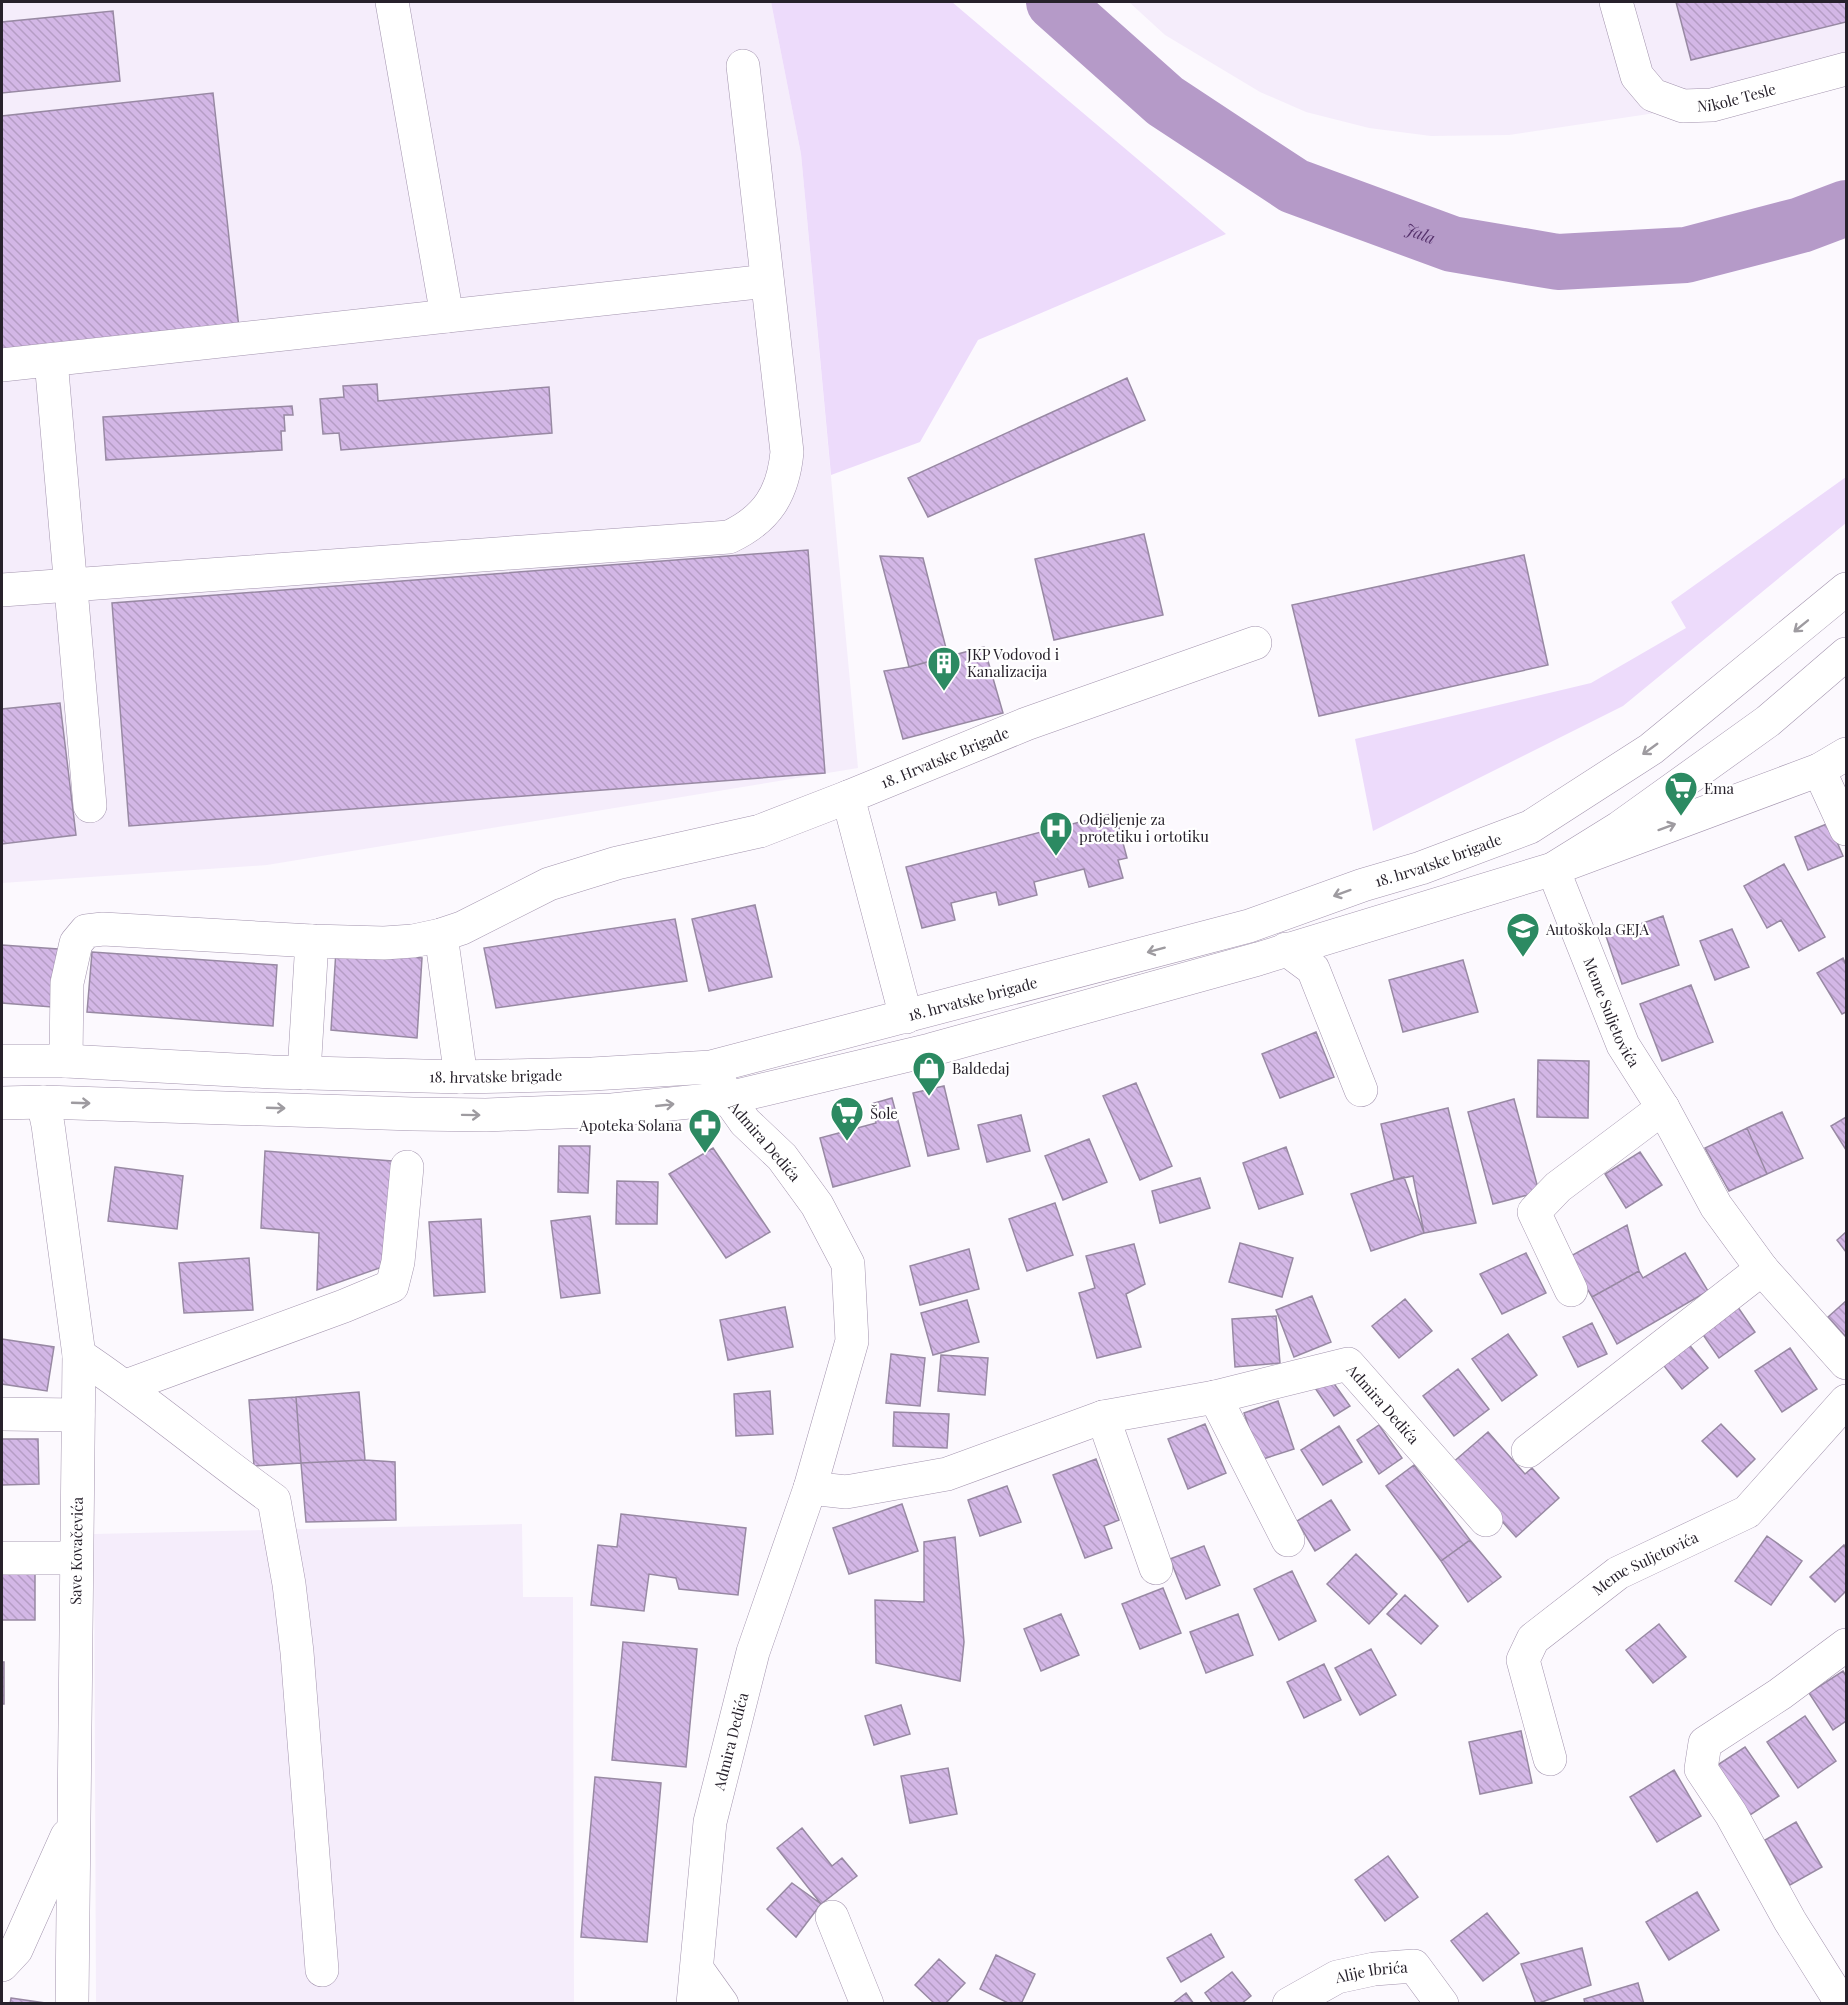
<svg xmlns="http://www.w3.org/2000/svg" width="1848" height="2005" font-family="'Playfair Display',serif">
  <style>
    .built { fill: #f5edfb }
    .grass { fill: #eddbfb }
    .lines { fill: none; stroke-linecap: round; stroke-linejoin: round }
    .river { stroke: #b59ac8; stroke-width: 56 }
    .building { fill: url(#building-back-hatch); stroke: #9889a3; stroke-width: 1.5 }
    .minor-casing { stroke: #a394ae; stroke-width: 34 }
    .major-casing { stroke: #a394ae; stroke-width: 34 }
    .minor { stroke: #fff; stroke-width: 33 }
    .major { stroke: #fff; stroke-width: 33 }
    .oneway { stroke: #9e9ba0 }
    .labels { text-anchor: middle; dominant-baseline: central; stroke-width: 4.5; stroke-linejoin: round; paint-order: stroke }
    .street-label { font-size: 15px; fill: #27212b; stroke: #fff }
    .poi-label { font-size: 15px; fill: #27212b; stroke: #fff; text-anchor: start }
    .water-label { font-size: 16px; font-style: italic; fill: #56326c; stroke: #fff }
  </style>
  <defs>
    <pattern id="building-back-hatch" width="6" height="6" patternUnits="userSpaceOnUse" patternTransform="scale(1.5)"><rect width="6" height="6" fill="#d3b7e6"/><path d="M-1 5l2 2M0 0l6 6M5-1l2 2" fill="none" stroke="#b59dc5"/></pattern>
  </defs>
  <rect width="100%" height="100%" fill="#fcf9fe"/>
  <!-- built -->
  <path class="built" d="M2,2H771L801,154L858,768L267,865L2,883Z
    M1129,2H1846V69L1722,103L1509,135L1431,136L1369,128L1306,112L1260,92L1165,35Z
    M522,1524L523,1597H573L574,2003H96L94,1534Z"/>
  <!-- grass -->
  <path class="grass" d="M771,2H952L1226,234L978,340L920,442L831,475L801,154Z
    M1846,477V523L1623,706L1373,831L1355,739L1591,683L1686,628L1671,602Z"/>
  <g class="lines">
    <!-- river -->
    <path class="river" id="s1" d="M1054,2L1165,101L1294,186L1452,244L1558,262L1686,255L1801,225L1846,208"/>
  </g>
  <!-- building -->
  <path class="building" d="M1676,2H1846V22L1691,60Z
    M113,11L120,81L2,93V22Z
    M213,93L239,328L2,354V116Z
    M1127,378L1145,420L928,517L908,478Z
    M377,384L378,401L549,387L552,433L341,450L339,433L323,434L320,399L344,397L343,386Z
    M292,406L293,415H284L285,431H281L282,450L106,460L103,417Z
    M1144,534L1163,615L1054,640L1035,559Z
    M808,550L825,773L129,826L112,603Z
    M1524,555L1548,665L1319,716L1292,605Z
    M880,556L923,558L948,656L909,667Z
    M984,647L1003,713L903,739L884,671L909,667Z
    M60,703L76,835L2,844V709Z
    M1115,813L1127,858L1118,860L1123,878L1089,887L1084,869L1034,882L1037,895L999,905L996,892L951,903L955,920L922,928L906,867Z
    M1829,823L1843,856L1808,870L1795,837Z
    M1784,864L1825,937L1799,951L1781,920L1767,928L1744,886Z
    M755,905L772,977L709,991L692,919Z
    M1663,916L1679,965L1622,984L1606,936Z
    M675,919L687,981L496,1008L484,948Z
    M1732,929L1749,967L1715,980L1700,941Z
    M2,945L58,949L52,1007L2,1003Z
    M336,950L422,958L417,1038L331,1030Z
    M92,952L277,965L273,1026L87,1012Z
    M1843,958L1846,965V1012L1842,1014L1817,973Z
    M1463,960L1478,1012L1403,1032L1389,980Z
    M1691,985L1713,1042L1662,1061L1640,1004Z
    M1316,1032L1334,1077L1280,1098L1262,1054Z
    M1538,1060L1589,1061L1588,1118L1537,1117Z
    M1136,1083L1172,1166L1140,1180L1103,1096Z
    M944,1086L959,1149L928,1156L913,1093Z
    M892,1098L910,1166L833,1187L820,1138L876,1123L871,1104Z
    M1514,1099L1539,1192L1493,1204L1468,1112Z
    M1448,1108L1476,1223L1424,1233L1413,1176L1394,1180L1381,1124Z
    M1782,1112L1803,1158L1767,1174L1747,1128Z
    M1021,1115L1030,1151L987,1162L978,1125Z
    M1846,1117V1150L1831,1126Z
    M1747,1128L1767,1174L1729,1191L1705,1148Z
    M1089,1139L1107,1182L1063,1200L1045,1156Z
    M559,1146H590L588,1193L558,1192Z
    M1286,1147L1303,1194L1259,1209L1243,1163Z
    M713,1148L770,1232L726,1258L669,1174Z
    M265,1151L392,1161L385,1266L317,1290L319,1233L261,1228Z
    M1640,1152L1662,1185L1626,1208L1605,1174Z
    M115,1167L183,1176L177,1229L108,1221Z
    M1404,1177L1424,1233L1371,1251L1351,1194Z
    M1200,1178L1210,1208L1160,1223L1152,1191Z
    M617,1181L658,1182L657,1224H616Z
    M1055,1203L1073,1255L1027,1271L1009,1219Z
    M590,1216L600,1293L561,1298L551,1221Z
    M481,1219L485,1292L434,1296L429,1222Z
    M1627,1225L1639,1271L1592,1297L1569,1257Z
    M1846,1232V1252L1837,1240Z
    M1240,1243L1293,1258L1282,1297L1229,1282Z
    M1134,1244L1145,1284L1126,1294L1141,1347L1097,1358L1079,1293L1095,1288L1086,1256Z
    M969,1249L979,1289L920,1305L910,1266Z
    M1526,1253L1546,1293L1502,1314L1480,1274Z
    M1685,1253L1708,1291L1617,1344L1592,1297L1639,1271L1643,1278Z
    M249,1258L253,1310L184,1313L179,1263Z
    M1312,1296L1331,1342L1294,1357L1276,1310Z
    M1405,1299L1432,1331L1399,1358L1372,1326Z
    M967,1300L979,1342L933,1355L921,1313Z
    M1733,1300L1755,1332L1719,1358L1697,1326Z
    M1846,1301V1337L1828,1317Z
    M785,1307L793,1347L728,1360L720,1320Z
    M1276,1316L1280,1363L1235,1367L1232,1319Z
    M1592,1323L1607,1354L1578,1367L1563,1337Z
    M1508,1334L1537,1375L1502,1401L1472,1359Z
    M2,1339L54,1347L47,1391L2,1384Z
    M1687,1342L1708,1368L1682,1389L1661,1362Z
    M1790,1348L1817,1389L1782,1412L1755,1371Z
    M891,1354L925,1358L920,1406L886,1403Z
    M941,1355L988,1358L985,1395L938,1391Z
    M1458,1369L1489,1409L1454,1436L1423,1396Z
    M1330,1378L1350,1406L1334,1416L1315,1388Z
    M770,1391L773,1434L736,1436L734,1394Z
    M359,1392L365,1460L301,1463L296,1397Z
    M296,1397L301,1463L254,1466L249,1400Z
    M1278,1401L1294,1449L1260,1460L1244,1413Z
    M894,1412L949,1414L947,1448L893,1446Z
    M1205,1424L1226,1473L1188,1489L1168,1439Z
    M1721,1424L1755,1459L1737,1477L1702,1441Z
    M1379,1425L1402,1458L1379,1474L1357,1440Z
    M1339,1426L1362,1462L1323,1485L1301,1450Z
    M1488,1432L1525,1474L1532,1468L1559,1498L1516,1537L1451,1464Z
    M2,1439H38L39,1484L2,1485Z
    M1096,1459L1119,1520L1104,1526L1112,1548L1085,1558L1053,1475Z
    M365,1460L395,1462L396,1520L306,1522L301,1463Z
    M1414,1465L1470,1540L1441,1561L1386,1486Z
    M1007,1486L1021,1522L980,1536L968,1500Z
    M1331,1500L1350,1530L1315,1551L1297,1521Z
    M902,1504L918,1551L849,1574L833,1528Z
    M621,1514L746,1528L738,1595L679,1589L676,1578L649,1574L644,1611L591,1605L598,1545L617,1547Z
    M1767,1536L1802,1561L1771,1605L1735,1581Z
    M955,1537L964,1642L960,1681L876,1663L875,1600L924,1602V1542Z
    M1470,1540L1501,1577L1468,1602L1441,1561Z
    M1844,1545L1846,1548V1591L1835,1602L1810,1577Z
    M1204,1546L1220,1585L1186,1599L1170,1559Z
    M1356,1554L1397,1594L1369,1624L1327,1584Z
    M1292,1571L1316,1621L1279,1640L1254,1589Z
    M2,1573H35V1620H2Z
    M1163,1588L1181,1633L1140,1649L1122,1604Z
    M1405,1595L1438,1626L1421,1644L1387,1614Z
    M1061,1614L1079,1655L1041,1671L1024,1629Z
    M1238,1614L1253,1655L1206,1673L1190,1632Z
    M1659,1624L1686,1657L1653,1683L1626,1650Z
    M623,1642L697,1649L686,1767L612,1760Z
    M1371,1649L1396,1695L1360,1715L1335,1668Z
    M2,1662H4V1704H2Z
    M1324,1664L1341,1700L1304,1718L1287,1682Z
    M1843,1671L1846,1676V1721L1833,1730L1809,1693Z
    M901,1705L910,1734L874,1745L865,1716Z
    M1805,1716L1836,1761L1798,1788L1767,1742Z
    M1521,1731L1532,1783L1480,1794L1469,1742Z
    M1745,1747L1779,1796L1750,1815L1716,1766Z
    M948,1768L957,1814L910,1823L901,1776Z
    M1674,1770L1701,1816L1657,1842L1630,1797Z
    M595,1777L661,1783L647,1942L581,1937Z
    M1796,1822L1822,1867L1790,1885L1765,1840Z
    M802,1828L832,1866L842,1858L857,1876L821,1904L777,1848Z
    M1388,1856L1418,1897L1385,1921L1355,1880Z
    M792,1883L821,1904L796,1937L767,1909Z
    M1697,1892L1719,1930L1669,1960L1646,1922Z
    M1487,1913L1519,1953L1483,1981L1451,1941Z
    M1211,1934L1224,1957L1181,1982L1167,1958Z
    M1582,1948L1591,1985L1536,2004L1521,1964Z
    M996,1955L1035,1974L1021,2004H1010L980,1989Z
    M939,1959L965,1983L945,2004H935L915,1985Z
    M1232,1972L1251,1996L1241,2004H1213L1205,1993Z
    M1638,1983L1644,2004H1585L1584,1999Z
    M1186,1993L1194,2004H1172Z
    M11,1998L45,2003V2004H10Z"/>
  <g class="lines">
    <!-- minor casing -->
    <g class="minor-casing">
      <g id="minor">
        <path d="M392,2L447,316"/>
        <path id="s2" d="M1616,2L1637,76L1653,95L1683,106L1712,105L1846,69"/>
        <path d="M51,360L90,806"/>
        <path d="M2,365L767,281"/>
        <path d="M2,590L729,537C767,519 783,494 787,452L743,66"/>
        <path id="s3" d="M1846,754L1819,770L1553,869L1623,1045L1663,1108L1716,1206L1762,1269L1846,1363"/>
        <path d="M1819,770L1846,829"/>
        <path d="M441,935L461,1077"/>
        <path d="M1286,949L1313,969L1361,1090"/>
        <path id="s4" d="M906,1017L848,797L1026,724L1255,643"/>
        <path d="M66,1061L67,983L76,943L86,931L103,929L312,941L384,943L413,941L441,935L462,928L549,884L617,863L760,831L848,797"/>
        <path d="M304,1073L312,941"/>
        <path d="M43,1102L48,1125L79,1355L72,2004"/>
        <path d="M1571,1290L1534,1212L1558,1187L1663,1108"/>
        <path d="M79,1355C147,1400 208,1453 274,1500L289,1584L297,1652L322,1970"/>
        <path d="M126,1386L344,1306L392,1286L398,1262L407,1167"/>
        <path d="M1215,1397L1288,1540"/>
        <path d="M2,1414L78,1415"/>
        <path d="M1103,1417L1156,1568"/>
        <path d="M1528,1451L1762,1269"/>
        <path id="s5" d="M810,1488L846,1492L947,1474L1103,1417L1215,1397L1348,1364L1486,1520"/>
        <path d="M2,1558H76"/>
        <path id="s6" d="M1550,1759L1523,1660L1533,1639L1618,1573L1747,1512L1846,1401"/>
        <path d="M832,1917L867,2004"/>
        <path d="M2,1965L16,1950L67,1836"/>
        <path d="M697,1969L722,2004"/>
        <path id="s7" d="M693,2004L710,1822L753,1652L810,1488L852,1341L848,1264L817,1205L782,1157L745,1122L728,1098L716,1075"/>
        <path id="s8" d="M1289,2004L1337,1977L1374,1969L1414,1966L1442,2004"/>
        <path d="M1842,2004L1790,1921L1731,1814L1701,1769L1705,1743L1780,1694L1846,1645"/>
      </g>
    </g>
    <!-- major casing -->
    <g class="major-casing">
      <g id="major">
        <path id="s9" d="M2,1061H66L272,1072L461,1077L592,1074L711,1067L1249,926L1363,885L1421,868L1530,827L1651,749L1846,589"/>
        <path d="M2,1103L43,1102L413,1114L486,1115L612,1110L728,1098L930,1050L1258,959L1553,869L1619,828L1768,721L1846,654"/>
      </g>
    </g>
    <!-- minor -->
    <use href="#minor" class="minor"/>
    <!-- major -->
    <use href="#major" class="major"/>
  </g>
  <!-- one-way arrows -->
  <defs><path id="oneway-shaft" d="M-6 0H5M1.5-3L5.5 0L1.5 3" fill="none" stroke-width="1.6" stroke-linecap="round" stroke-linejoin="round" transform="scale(1.5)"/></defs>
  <g class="oneway">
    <use href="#oneway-shaft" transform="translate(1801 626) rotate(141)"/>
    <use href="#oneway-shaft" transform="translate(1650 749) rotate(144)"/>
    <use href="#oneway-shaft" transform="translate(1667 827) rotate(-20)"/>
    <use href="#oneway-shaft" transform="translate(1342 893) rotate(160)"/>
    <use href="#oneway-shaft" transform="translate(1156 950) rotate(165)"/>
    <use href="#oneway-shaft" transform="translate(81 1103) rotate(2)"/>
    <use href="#oneway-shaft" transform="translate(665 1105) rotate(-6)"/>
    <use href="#oneway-shaft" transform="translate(276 1108) rotate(2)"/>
    <use href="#oneway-shaft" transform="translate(471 1115) rotate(1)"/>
  </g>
  <!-- icons -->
  <defs>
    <g id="building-pin" transform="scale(1.725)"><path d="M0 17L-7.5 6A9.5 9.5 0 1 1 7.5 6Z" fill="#2c8a62" stroke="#fff"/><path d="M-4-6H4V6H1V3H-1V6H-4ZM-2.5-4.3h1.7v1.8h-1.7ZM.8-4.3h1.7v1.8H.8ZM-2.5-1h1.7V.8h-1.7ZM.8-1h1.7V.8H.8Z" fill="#fff"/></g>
    <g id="supermarket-pin" transform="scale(1.725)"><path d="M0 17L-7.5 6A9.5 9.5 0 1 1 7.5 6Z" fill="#2c8a62" stroke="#fff"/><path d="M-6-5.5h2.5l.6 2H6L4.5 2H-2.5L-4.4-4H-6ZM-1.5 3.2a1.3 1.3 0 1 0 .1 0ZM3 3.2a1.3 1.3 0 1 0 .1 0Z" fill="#fff"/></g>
    <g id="hospital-pin" transform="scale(1.725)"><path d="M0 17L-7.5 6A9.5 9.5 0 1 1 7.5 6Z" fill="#2c8a62" stroke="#fff"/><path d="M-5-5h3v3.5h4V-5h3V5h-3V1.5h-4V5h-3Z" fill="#fff"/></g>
    <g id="school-pin" transform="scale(1.725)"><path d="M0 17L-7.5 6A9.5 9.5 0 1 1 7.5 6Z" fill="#2c8a62" stroke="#fff"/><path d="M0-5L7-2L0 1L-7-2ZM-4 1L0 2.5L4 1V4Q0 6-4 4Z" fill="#fff"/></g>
    <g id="shop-pin" transform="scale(1.725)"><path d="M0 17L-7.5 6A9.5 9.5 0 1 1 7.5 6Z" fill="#2c8a62" stroke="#fff"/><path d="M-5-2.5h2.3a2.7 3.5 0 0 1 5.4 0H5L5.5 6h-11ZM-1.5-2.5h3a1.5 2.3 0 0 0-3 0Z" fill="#fff"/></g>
    <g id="pharmacy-pin" transform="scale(1.725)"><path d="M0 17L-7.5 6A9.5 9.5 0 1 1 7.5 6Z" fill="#2c8a62" stroke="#fff"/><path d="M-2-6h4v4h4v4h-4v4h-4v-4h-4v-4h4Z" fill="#fff"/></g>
  </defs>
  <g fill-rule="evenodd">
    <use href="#building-pin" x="944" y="663"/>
    <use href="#supermarket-pin" x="1681" y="788"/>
    <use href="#hospital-pin" x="1056" y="828"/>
    <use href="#school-pin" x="1523" y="929"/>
    <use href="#shop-pin" x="929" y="1068"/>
    <use href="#supermarket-pin" x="847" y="1113"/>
    <use href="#pharmacy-pin" x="705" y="1125"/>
  </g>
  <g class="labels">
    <!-- street labels -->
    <g class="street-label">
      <text stroke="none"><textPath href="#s2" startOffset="188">Nikole Tesle</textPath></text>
      <text stroke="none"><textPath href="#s4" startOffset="332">18. Hrvatske Brigade</textPath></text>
      <text stroke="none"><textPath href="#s9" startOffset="1466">18. hrvatske brigade</textPath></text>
      <text stroke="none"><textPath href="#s9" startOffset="980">18. hrvatske brigade</textPath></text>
      <text stroke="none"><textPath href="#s3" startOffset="470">Meme Suljetovića</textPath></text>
      <text stroke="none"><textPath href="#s9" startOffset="494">18. hrvatske brigade</textPath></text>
      <text transform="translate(765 1141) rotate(49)">Admira Dedića</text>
      <text stroke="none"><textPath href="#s5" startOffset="609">Admira Dedića</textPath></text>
      <text transform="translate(76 1551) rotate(-89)">Save Kovačevića</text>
      <text stroke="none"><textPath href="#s6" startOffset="262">Meme Suljetovića</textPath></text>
      <text stroke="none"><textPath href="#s7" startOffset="266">Admira Dedića</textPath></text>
      <text stroke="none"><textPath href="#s8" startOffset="90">Alije Ibrića</textPath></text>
    </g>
    <!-- poi labels -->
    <g class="poi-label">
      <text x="967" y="654">JKP Vodovod i<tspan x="967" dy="17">Kanalizacija</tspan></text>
      <text x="1704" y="788">Ema</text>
      <text x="1079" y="819">Odjeljenje za<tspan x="1079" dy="17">protetiku i ortotiku</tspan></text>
      <text x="1546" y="929">Autoškola GEJA</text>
      <text x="952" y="1068">Baldedaj</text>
      <text x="870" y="1113">Šole</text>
      <text x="682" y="1125" text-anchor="end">Apoteka Solana</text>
    </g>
    <!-- water labels -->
    <g class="water-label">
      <text stroke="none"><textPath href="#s1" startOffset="438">Jala</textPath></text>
    </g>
  </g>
  <!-- border -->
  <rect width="1848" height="2005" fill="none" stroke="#27212b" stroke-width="6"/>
</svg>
